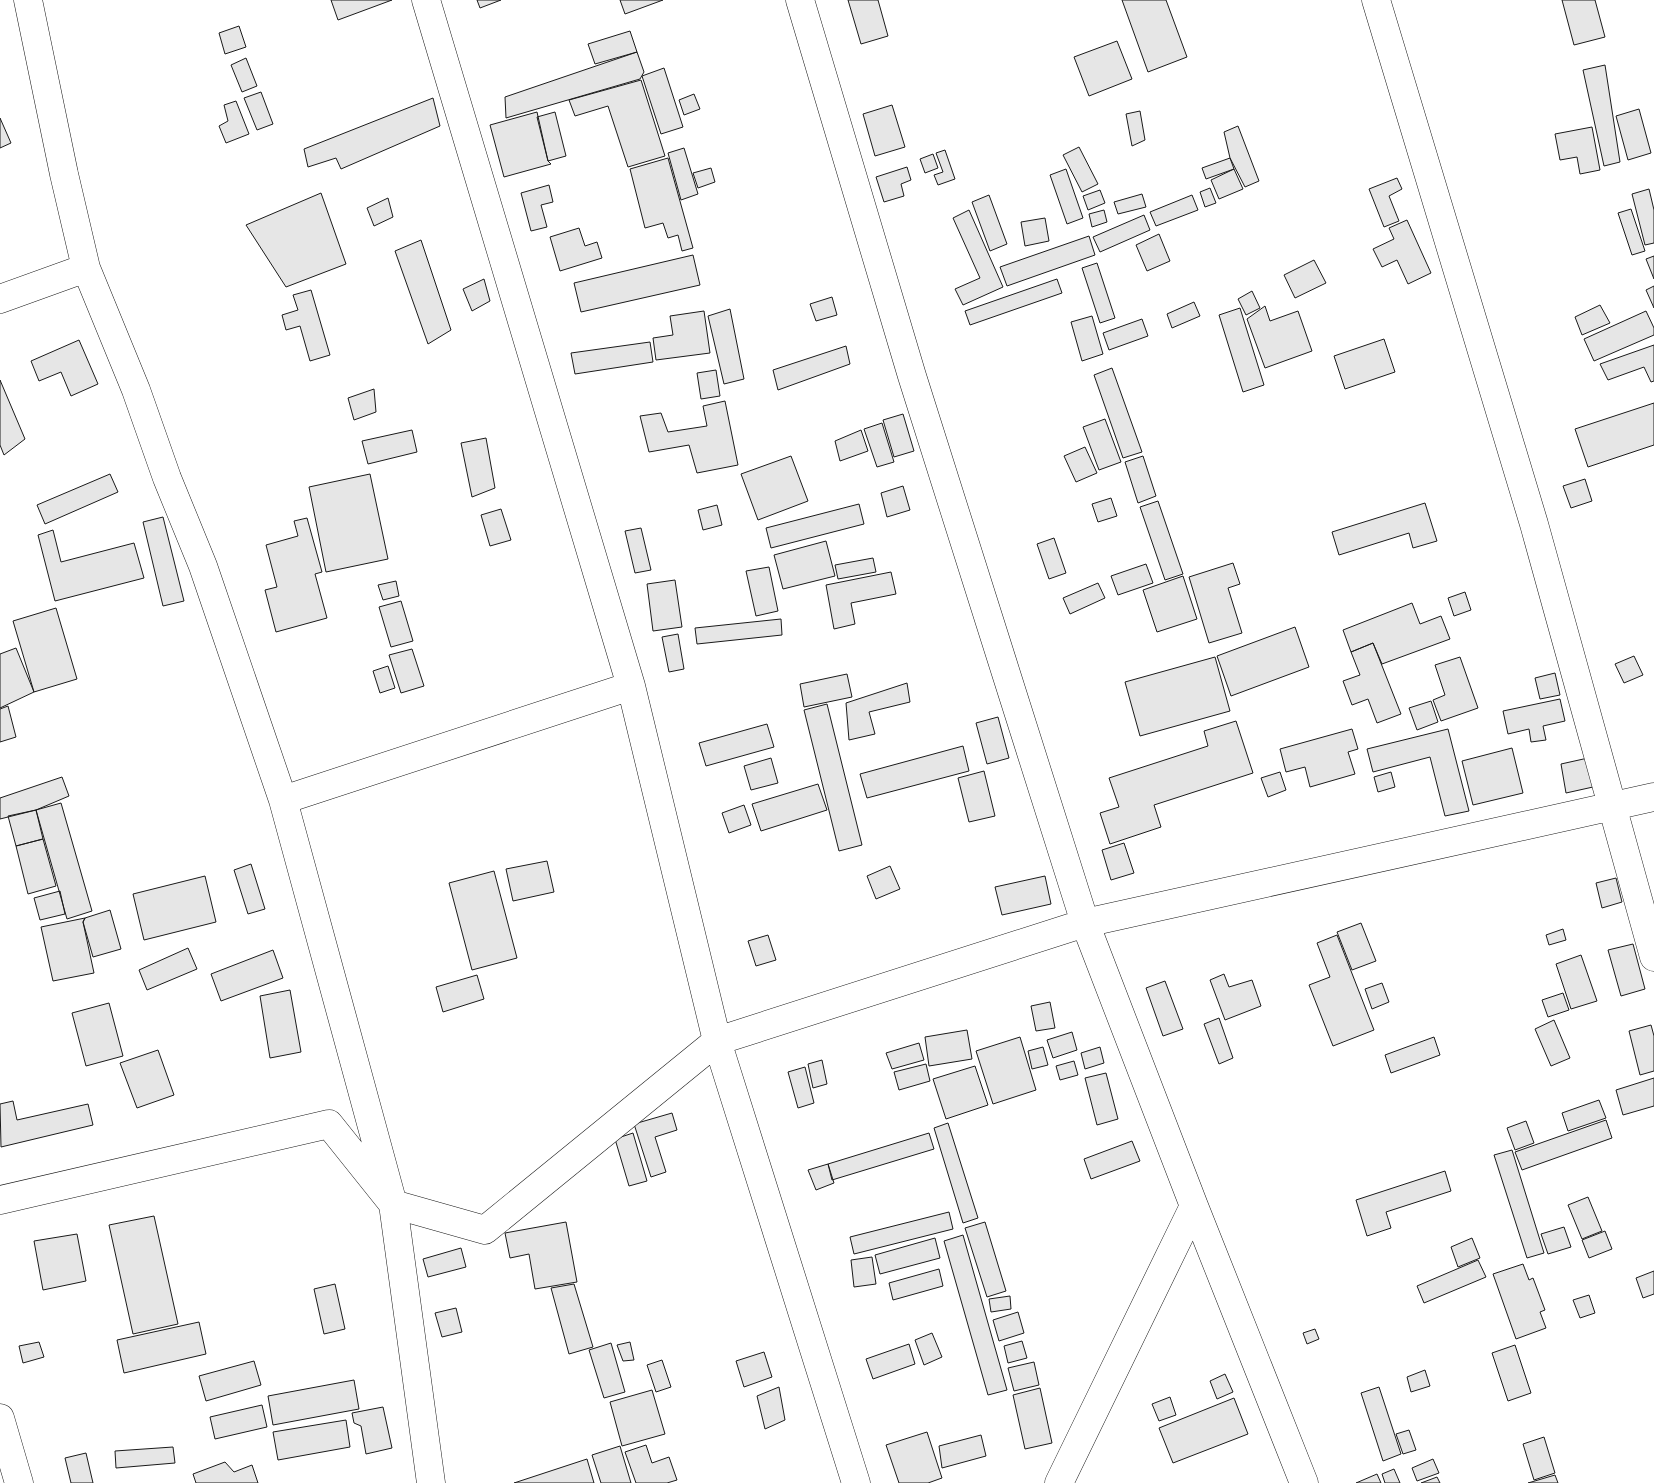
<svg xmlns="http://www.w3.org/2000/svg" width="1654" height="1483" font-family="'Public Sans',sans-serif">
  <style>
    .building { fill: #e6e6e6; stroke: #1a1a1a }
    .lines { fill: none; stroke-linecap: round; stroke-linejoin: round }
    .minor-casing { stroke: #1a1a1a; stroke-width: 29 }
    .minor { stroke: #fff; stroke-width: 28 }
  </style>
  <rect width="100%" height="100%" fill="#fff"/>
  <!-- building -->
  <path class="building" d="M331,0H392L338,20Z
    M477,0H501L480,8Z
    M620,0H663L625,14Z
    M848,0H878L888,36L861,44Z
    M1122,0H1166L1187,57L1148,72Z
    M1562,0H1595L1605,37L1574,45Z
    M239,26L246,47L225,54L219,33Z
    M630,31L637,52L595,64L588,44Z
    M1117,41L1132,79L1089,96L1074,57Z
    M637,52L644,72L640,79L506,118L505,97Z
    M246,58L257,86L242,92L231,65Z
    M1605,65L1620,162L1604,166L1583,70Z
    M664,68L683,127L661,134L642,76Z
    M641,80L665,156L628,167L608,106L575,116L569,100Z
    M261,92L273,124L257,130L244,98Z
    M694,94L700,109L684,115L679,100Z
    M433,98L440,126L341,169L336,158L308,167L304,149Z
    M236,101L249,134L226,143L219,126L228,121L224,105Z
    M892,105L905,147L875,156L863,114Z
    M1639,109L1651,153L1628,160L1616,116Z
    M1140,111L1145,140L1132,146L1126,114Z
    M537,112L548,161L551,164L504,177L490,125Z
    M555,112L566,156L548,161L537,117Z
    M0,118L11,143L0,148Z
    M1238,126L1259,181L1245,187L1230,158L1224,132Z
    M1592,127L1600,170L1580,174L1577,157L1560,160L1555,134Z
    M1079,147L1098,184L1082,192L1063,155Z
    M684,148L698,194L681,200L668,153Z
    M945,150L955,179L938,185L934,175L943,172L936,153Z
    M933,154L938,168L925,173L920,159Z
    M668,158L693,248L682,251L678,235L668,238L663,223L645,228L630,169Z
    M1230,158L1234,169L1206,179L1202,168Z
    M907,167L911,180L901,184L904,196L884,202L876,177Z
    M711,168L715,182L698,188L693,173Z
    M1066,169L1083,218L1067,224L1050,175Z
    M1234,169L1243,189L1219,199L1211,180Z
    M1397,178L1402,189L1389,196L1399,221L1384,227L1369,189Z
    M549,185L553,202L541,205L547,227L531,231L521,193Z
    M1210,188L1216,203L1205,207L1200,192Z
    M1649,189L1654,210V243L1645,245L1632,194Z
    M1100,190L1105,203L1088,210L1083,196Z
    M321,193L346,264L286,287L246,225Z
    M1142,194L1146,207L1118,214L1114,202Z
    M989,195L1007,244L990,251L972,202Z
    M1192,195L1198,210L1156,226L1150,212Z
    M388,198L393,217L374,226L367,208Z
    M1631,209L1645,251L1632,255L1618,213Z
    M969,210L1003,287L963,305L955,289L980,278L953,218Z
    M1104,210L1107,222L1092,227L1089,214Z
    M1144,215L1150,230L1100,252L1093,237Z
    M1045,218L1049,241L1025,246L1021,222Z
    M1407,220L1431,273L1408,284L1397,260L1382,267L1373,249L1394,239L1389,228Z
    M579,228L585,246L597,242L602,258L560,271L550,237Z
    M1159,234L1170,261L1147,271L1136,245Z
    M1089,236L1095,255L1007,286L1000,267Z
    M421,240L451,330L428,344L395,251Z
    M693,255L700,285L581,312L574,283Z
    M1654,256V279L1646,259Z
    M1314,260L1326,283L1295,298L1284,275Z
    M1097,263L1115,318L1100,323L1082,268Z
    M484,279L490,301L472,311L463,289Z
    M1057,279L1062,293L970,325L965,311Z
    M1654,286V308L1646,290Z
    M311,290L330,355L310,361L300,326L286,330L282,315L298,310L293,295Z
    M1252,291L1260,308L1246,315L1238,299Z
    M832,297L837,315L816,321L810,304Z
    M1194,302L1200,316L1172,328L1167,314Z
    M1600,305L1610,323L1582,335L1575,317Z
    M1265,306L1270,321L1298,311L1312,351L1265,368L1247,319Z
    M1240,308L1264,385L1243,392L1219,315Z
    M730,309L744,379L724,384L708,316Z
    M704,311L710,353L656,360L653,338L673,335L670,316Z
    M1646,311L1654,328V335L1594,361L1584,339Z
    M1092,316L1103,354L1082,361L1071,322Z
    M1142,319L1148,336L1109,350L1103,333Z
    M1384,339L1395,372L1345,389L1334,356Z
    M79,340L98,384L71,396L61,372L39,381L31,361Z
    M650,342L653,362L575,374L571,353Z
    M1654,345V381L1651,382L1644,367L1608,380L1600,364Z
    M846,346L850,364L778,390L773,370Z
    M1112,368L1142,452L1123,458L1094,375Z
    M716,370L720,396L701,399L697,373Z
    M0,380L25,439L4,455L0,445Z
    M374,389L376,412L354,420L348,398Z
    M725,401L738,465L697,473L689,445L649,452L640,416L661,413L668,432L707,426L703,406Z
    M1654,403V445L1588,467L1575,429Z
    M903,414L914,451L894,457L883,420Z
    M1105,419L1121,462L1099,470L1083,427Z
    M882,423L894,462L877,467L864,429Z
    M412,430L417,452L368,464L362,441Z
    M861,430L868,451L840,461L835,441Z
    M486,438L495,488L472,497L461,443Z
    M1085,447L1097,473L1076,482L1064,456Z
    M791,456L808,501L758,520L741,474Z
    M1143,456L1156,496L1138,503L1125,462Z
    M110,474L118,492L45,524L37,505Z
    M370,474L388,559L326,572L309,487Z
    M1585,479L1592,501L1571,508L1563,486Z
    M903,486L910,510L887,517L881,493Z
    M1111,498L1117,516L1098,522L1092,504Z
    M1158,501L1183,574L1165,580L1140,507Z
    M1425,503L1437,541L1413,548L1409,533L1339,555L1332,532Z
    M859,504L864,524L771,548L766,528Z
    M717,505L722,525L703,530L698,510Z
    M501,509L511,540L490,546L481,515Z
    M163,517L184,601L163,606L143,522Z
    M307,518L322,572L315,574L327,618L276,632L265,590L277,587L266,545L298,536L294,521Z
    M641,528L651,570L635,573L625,531Z
    M53,530L61,562L134,543L144,578L55,601L38,535Z
    M1054,538L1066,573L1049,579L1037,544Z
    M826,541L835,576L783,589L774,555Z
    M873,558L876,572L838,579L835,565Z
    M1233,563L1240,584L1228,588L1242,633L1209,643L1189,577Z
    M1146,564L1153,583L1118,595L1111,576Z
    M769,567L778,611L756,616L746,571Z
    M891,572L896,594L851,603L855,624L834,629L826,585Z
    M1183,576L1197,619L1157,632L1143,590Z
    M675,580L682,627L653,631L647,584Z
    M396,581L399,596L383,600L378,585Z
    M1098,583L1105,598L1070,614L1063,598Z
    M1465,592L1471,610L1454,616L1448,598Z
    M401,601L413,641L391,647L379,607Z
    M1412,603L1420,624L1441,616L1450,639L1382,664L1373,643L1351,652L1343,630Z
    M56,608L77,679L34,692L13,621Z
    M781,619L782,635L697,644L695,628Z
    M1295,627L1309,667L1231,696L1217,656Z
    M678,634L684,669L669,672L662,637Z
    M1373,643L1401,714L1377,723L1368,699L1352,705L1343,681L1360,675L1351,652Z
    M16,648L34,692L0,708V654Z
    M412,649L424,686L401,693L389,655Z
    M1634,656L1643,675L1624,683L1615,664Z
    M1215,657L1230,711L1140,736L1125,682Z
    M1460,657L1478,708L1441,721L1433,700L1445,695L1435,665Z
    M388,666L395,688L380,693L373,671Z
    M1555,673L1560,695L1540,699L1535,678Z
    M847,674L852,697L804,707L800,684Z
    M907,683L910,702L869,712L875,734L849,740L846,703Z
    M1560,699L1565,721L1543,726L1546,740L1531,742L1529,729L1508,734L1503,711Z
    M1431,701L1438,722L1417,730L1409,708Z
    M827,704L862,845L839,851L804,710Z
    M8,706L16,737L0,742V709Z
    M998,717L1009,758L987,764L976,723Z
    M1236,721L1253,773L1154,805L1161,827L1110,844L1100,813L1119,807L1109,778L1208,746L1204,731Z
    M767,724L774,747L706,766L699,743Z
    M1352,729L1358,749L1348,752L1355,774L1310,787L1305,767L1286,772L1280,749Z
    M1448,729L1469,811L1445,816L1430,757L1373,772L1367,749Z
    M963,746L969,771L867,798L860,774Z
    M1512,748L1523,793L1473,805L1462,761Z
    M771,758L778,783L751,790L744,766Z
    M1588,758L1593,787L1566,793L1561,764Z
    M984,771L995,816L969,822L958,778Z
    M1280,772L1286,790L1268,797L1261,778Z
    M1391,772L1395,787L1378,792L1374,777Z
    M62,777L69,796L36,810L0,819V798Z
    M818,784L827,810L761,831L752,804Z
    M61,803L92,911L67,919L36,810Z
    M744,805L751,825L729,833L722,813Z
    M36,810L43,839L16,846L8,816Z
    M43,839L56,886L28,894L16,846Z
    M1124,843L1134,873L1111,880L1102,850Z
    M547,861L554,892L513,901L506,869Z
    M251,864L265,909L248,914L234,870Z
    M890,866L900,889L876,899L867,876Z
    M494,871L517,958L472,970L449,883Z
    M205,876L216,922L144,940L133,894Z
    M1045,876L1051,904L1002,915L995,887Z
    M1616,878L1622,902L1602,908L1596,883Z
    M60,891L65,914L40,920L34,898Z
    M110,910L121,949L93,957L83,922L85,918Z
    M85,918L83,922L94,973L53,981L41,927Z
    M1361,923L1376,961L1352,970L1337,932Z
    M1563,929L1566,940L1549,945L1546,935Z
    M768,935L776,960L756,966L748,941Z
    M1337,935L1374,1030L1333,1046L1309,985L1330,977L1317,943Z
    M1633,944L1645,989L1621,996L1608,950Z
    M188,948L197,969L147,990L139,970Z
    M273,950L283,978L221,1001L211,974Z
    M1581,955L1597,1001L1571,1009L1556,964Z
    M1224,974L1229,987L1252,980L1261,1006L1225,1020L1210,980Z
    M477,975L484,999L443,1012L436,987Z
    M1165,981L1183,1029L1163,1036L1146,988Z
    M1382,983L1389,1002L1372,1009L1365,989Z
    M290,990L301,1052L270,1058L260,996Z
    M1563,993L1569,1010L1548,1017L1542,1000Z
    M1050,1002L1055,1028L1036,1031L1031,1006Z
    M109,1003L123,1056L86,1066L72,1013Z
    M1219,1018L1233,1058L1219,1064L1204,1024Z
    M1554,1020L1570,1058L1551,1066L1535,1029Z
    M1651,1025L1654,1036V1071L1640,1075L1629,1031Z
    M967,1030L972,1059L929,1066L925,1037Z
    M1072,1032L1077,1050L1053,1058L1047,1040Z
    M1020,1037L1036,1090L993,1104L976,1051Z
    M1434,1037L1440,1055L1391,1073L1385,1055Z
    M919,1043L924,1060L892,1069L886,1053Z
    M1043,1047L1048,1065L1032,1069L1028,1051Z
    M1100,1047L1104,1063L1085,1069L1081,1053Z
    M158,1050L174,1095L137,1108L120,1063Z
    M822,1060L827,1084L813,1088L808,1064Z
    M1074,1061L1078,1075L1060,1080L1056,1066Z
    M926,1064L930,1081L899,1090L894,1072Z
    M975,1066L988,1105L946,1119L933,1079Z
    M805,1067L814,1103L798,1108L788,1072Z
    M1106,1073L1118,1119L1097,1125L1085,1078Z
    M1654,1078V1106L1623,1115L1616,1090Z
    M1599,1100L1606,1118L1568,1131L1562,1113Z
    M13,1101L17,1120L88,1104L93,1125L1,1147L0,1104Z
    M672,1113L677,1130L655,1137L666,1172L651,1177L634,1124Z
    M1606,1120L1612,1138L1522,1170L1515,1152Z
    M1526,1121L1534,1143L1515,1150L1507,1128Z
    M948,1123L978,1218L963,1223L934,1128Z
    M633,1133L647,1181L629,1186L615,1139Z
    M929,1133L934,1149L832,1180L828,1164Z
    M1132,1141L1140,1161L1091,1179L1084,1159Z
    M1512,1150L1544,1253L1527,1258L1494,1155Z
    M828,1164L834,1183L816,1190L808,1170Z
    M1445,1171L1451,1191L1386,1212L1391,1228L1367,1236L1356,1200Z
    M1588,1197L1602,1231L1582,1239L1568,1205Z
    M949,1212L953,1229L854,1254L850,1237Z
    M154,1216L178,1324L133,1334L109,1225Z
    M566,1222L577,1282L535,1289L529,1254L510,1258L505,1233Z
    M985,1222L1006,1291L987,1297L965,1228Z
    M1564,1227L1571,1247L1548,1254L1541,1234Z
    M1605,1231L1612,1249L1589,1258L1582,1240Z
    M77,1234L86,1281L43,1290L34,1241Z
    M963,1235L1007,1390L988,1395L944,1241Z
    M935,1238L940,1258L880,1274L875,1255Z
    M1472,1238L1480,1258L1458,1267L1451,1247Z
    M461,1248L466,1267L428,1277L423,1259Z
    M872,1257L876,1284L854,1287L851,1260Z
    M1478,1260L1486,1277L1424,1303L1417,1286Z
    M1523,1264L1529,1280L1533,1278L1545,1310L1540,1312L1546,1328L1516,1339L1493,1274Z
    M939,1269L943,1286L893,1300L889,1283Z
    M1654,1271V1294L1643,1298L1636,1278Z
    M335,1284L345,1329L324,1334L314,1289Z
    M574,1284L593,1347L569,1354L551,1288Z
    M1589,1295L1595,1313L1580,1318L1573,1300Z
    M1010,1296L1011,1309L991,1312L989,1299Z
    M456,1308L462,1332L442,1337L435,1313Z
    M1018,1312L1024,1333L999,1341L993,1320Z
    M199,1322L206,1354L124,1373L117,1340Z
    M1315,1329L1319,1339L1307,1344L1303,1333Z
    M932,1333L942,1357L924,1365L915,1340Z
    M1022,1341L1027,1358L1008,1363L1004,1346Z
    M39,1342L44,1357L23,1363L19,1346Z
    M630,1342L634,1360L623,1361L617,1345Z
    M611,1343L625,1392L604,1398L589,1350Z
    M909,1344L915,1364L873,1379L866,1359Z
    M1515,1345L1531,1393L1508,1401L1492,1353Z
    M764,1352L772,1377L744,1387L736,1361Z
    M662,1360L671,1387L656,1392L647,1365Z
    M254,1361L261,1385L206,1401L199,1376Z
    M1034,1362L1039,1385L1014,1391L1008,1368Z
    M1425,1370L1430,1386L1411,1392L1407,1377Z
    M1225,1374L1233,1392L1217,1399L1210,1381Z
    M354,1380L359,1409L273,1425L268,1396Z
    M779,1387L785,1420L765,1429L757,1396Z
    M1379,1387L1401,1454L1383,1461L1361,1393Z
    M1040,1388L1052,1443L1025,1449L1013,1395Z
    M652,1390L665,1434L622,1446L610,1402Z
    M1170,1397L1176,1415L1159,1421L1152,1404Z
    M1234,1398L1248,1434L1173,1463L1159,1428Z
    M262,1405L267,1427L215,1439L210,1417Z
    M383,1407L392,1448L366,1454L361,1426L354,1423L352,1413Z
    M346,1420L350,1447L278,1460L273,1432Z
    M1409,1430L1416,1450L1403,1454L1396,1434Z
    M927,1432L942,1478L928,1483H899L886,1445Z
    M981,1435L986,1456L942,1468L939,1446Z
    M1544,1437L1555,1473L1534,1480L1523,1444Z
    M646,1445L652,1463L669,1457L677,1480L667,1483H636L625,1452Z
    M620,1446L631,1483H601L592,1455Z
    M173,1447L175,1463L116,1468L115,1451Z
    M86,1453L93,1483H71L65,1458Z
    M587,1459L594,1483H514Z
    M1433,1459L1439,1473L1417,1481L1412,1468Z
    M225,1462L234,1472L252,1465L258,1483H196L193,1474Z
    M1394,1469L1400,1483H1385L1382,1474Z
    M1377,1474L1381,1483H1356Z
    M1555,1475L1558,1483H1528Z
    M1437,1477L1440,1483H1421Z"/>
  <g class="lines">
    <!-- minor casing -->
    <g class="minor-casing">
      <path id="minor" d="M28,0L64,174L86,268L136,390L167,478L203,566L283,800L393,1204L431,1483
        M426,0L631,686L717,1041L856,1483
        M800,0L912,376L1085,923L1194,1206L1304,1483
        M1376,0L1534,524L1654,957
        M0,299L86,268
        M283,800L631,686
        M0,1200L329,1124L393,1204L485,1230L717,1041L1085,923L1654,797
        M0,1418L19,1483
        M1059,1483L1194,1206"/>
    </g>
    <!-- minor -->
    <use href="#minor" class="minor"/>
  </g>
</svg>
